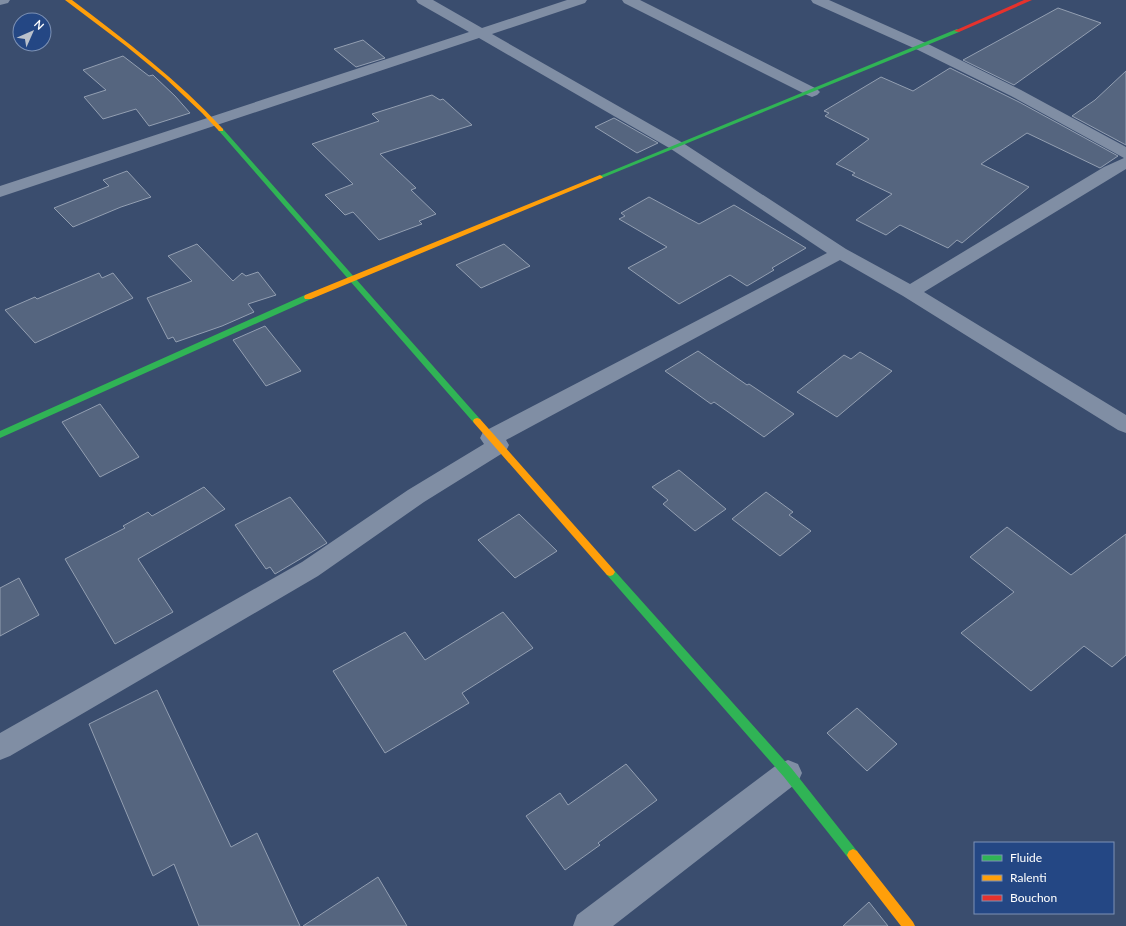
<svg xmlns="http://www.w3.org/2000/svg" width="1126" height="926" font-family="Lato,sans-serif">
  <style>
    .building { fill: #55657f; stroke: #939fb2 }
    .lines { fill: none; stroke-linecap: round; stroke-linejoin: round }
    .street { fill: #808ea4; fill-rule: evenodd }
    .fast { fill: #30b455; fill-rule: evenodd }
    .slow { fill: #ff9f0a; fill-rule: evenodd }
    .jam { fill: #e5322d; fill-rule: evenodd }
  </style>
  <rect width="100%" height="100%" fill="#3a4d6e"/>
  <!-- building -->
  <path class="building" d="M1058,8L1101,23L1014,85L963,60Z
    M363,40L385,58L356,67L334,49Z
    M123,56L149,76L153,75L155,77L175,96L190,113L149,126L136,109L103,119L84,97L106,90L83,70Z
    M950,68L1019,102L1118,156L1100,168L1027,133L981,164L1029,187L962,243L957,240L948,248L900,225L886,235L856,220L892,194L852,175L855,173L836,164L869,139L825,116L829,113L824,111L881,77L913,91Z
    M1126,71V145L1072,116L1095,100Z
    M432,95L440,100L443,99L472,125L380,154L416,188L411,190L436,214L419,221L422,224L379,240L353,212L345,215L325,195L353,184L312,144L379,121L372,114Z
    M614,118L658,143L637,153L595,127Z
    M127,171L151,197L121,207L73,227L54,208L109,186L103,180Z
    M649,197L699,224L734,205L806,248L772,268L774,270L747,286L730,275L679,304L628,268L667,247L619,219L625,216L621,213Z
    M197,244L233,281L242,273L246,276L258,272L276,295L248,304L254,312L222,326L176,342L173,337L168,339L147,298L192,281L168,256Z
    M504,244L530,266L481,288L456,265Z
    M99,273L102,278L113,273L133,298L35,343L5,310L35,297L37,299Z
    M265,326L301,371L266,386L233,340Z
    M698,351L747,385L749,384L794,414L764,437L714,402L711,404L665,371Z
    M860,352L892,371L837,417L797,392L844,355L851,359Z
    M100,404L139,457L100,477L62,422Z
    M679,470L726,509L695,531L663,504L668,500L652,487Z
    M204,487L225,509L138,559L173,612L115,644L65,559L125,528L123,526L148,512L152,516Z
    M766,492L793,512L789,515L811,531L780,556L732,519Z
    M290,497L327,543L275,574L270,567L266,569L235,525Z
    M519,514L557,551L515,578L478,540Z
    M1007,527L1071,575L1126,534V655L1112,667L1084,646L1031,691L961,633L1014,592L970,557Z
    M19,578L39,615L0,636V588Z
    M503,612L533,648L462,693L469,703L385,753L333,671L405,632L425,660Z
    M157,690L231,847L257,833L300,926H199L174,864L153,876L89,724Z
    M857,708L897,744L867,771L827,733Z
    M626,764L657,800L598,843L600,845L565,870L526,816L560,793L568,805Z
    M378,877L407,926H303Z
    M869,902L888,926H843Z"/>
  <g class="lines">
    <!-- street -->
    <path class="street" d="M0,0H10L8,3L0,5Z
      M416,0H433L482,28L567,0H587L585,3L492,34L683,143L846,249L910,284L1104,167L1124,158L1011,96L918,50L813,3L811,0H829L928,44L1021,90L1126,147V169L924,292L1126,415V433L1118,430L903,296L840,260L506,440L509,445L506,451L424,502L318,576L10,756L0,760V733L302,562L408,490L484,444L480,438L483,432L827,253L671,149L479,38L0,197V186L469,32L418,3Z
      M622,0H640L817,89L820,92L817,95L812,97L807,95L624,3Z
      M788,760L798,764L802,773L798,782L613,926H573L577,915L778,764Z"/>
    <!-- fast -->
    <path class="fast" d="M957,29L960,31L959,32L602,178L600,179L597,177Z
      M221,128L223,129L480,419L481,421L480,423H474L219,131L218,130Z
      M305,295H311L312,297L311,299L0,438V431Z
      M610,568L613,569L792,769L857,851L859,855L857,859L853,861L849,859L784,777L607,575L605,572L607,569Z"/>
    <!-- slow -->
    <path class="slow" d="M65,0H72C125,40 178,80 223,129V131H219L202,113L165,78L126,46Z
      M600,175L603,177L602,178L311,299H305L304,297L305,295Z
      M477,418L480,419L613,569L615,572L613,575L610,576L607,575L474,423L473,421L474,419Z
      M853,849L857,851L913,922L915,926H901L849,859L847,855L849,851Z"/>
    <!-- jam -->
    <path class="jam" d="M1024,0H1032L959,32L954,31Z"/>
  </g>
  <!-- legend -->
  <rect x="974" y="842" width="140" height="72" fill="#244784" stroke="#7c91b5"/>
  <rect x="982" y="855" width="20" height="6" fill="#30b455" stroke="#7c91b5"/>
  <text x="1010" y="862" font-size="12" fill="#ffffff">Fluide</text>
  <rect x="982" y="875" width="20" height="6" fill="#ff9f0a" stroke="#7c91b5"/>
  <text x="1010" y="882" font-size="12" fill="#ffffff">Ralenti</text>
  <rect x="982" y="895" width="20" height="6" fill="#e5322d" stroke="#7c91b5"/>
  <text x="1010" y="902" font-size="12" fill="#ffffff">Bouchon</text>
  <!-- north arrow -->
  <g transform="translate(32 32) rotate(45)"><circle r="19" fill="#244784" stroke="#7c91b5"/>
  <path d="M0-3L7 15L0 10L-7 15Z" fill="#bac1cc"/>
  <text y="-6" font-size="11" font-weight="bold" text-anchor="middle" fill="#ffffff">N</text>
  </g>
</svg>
